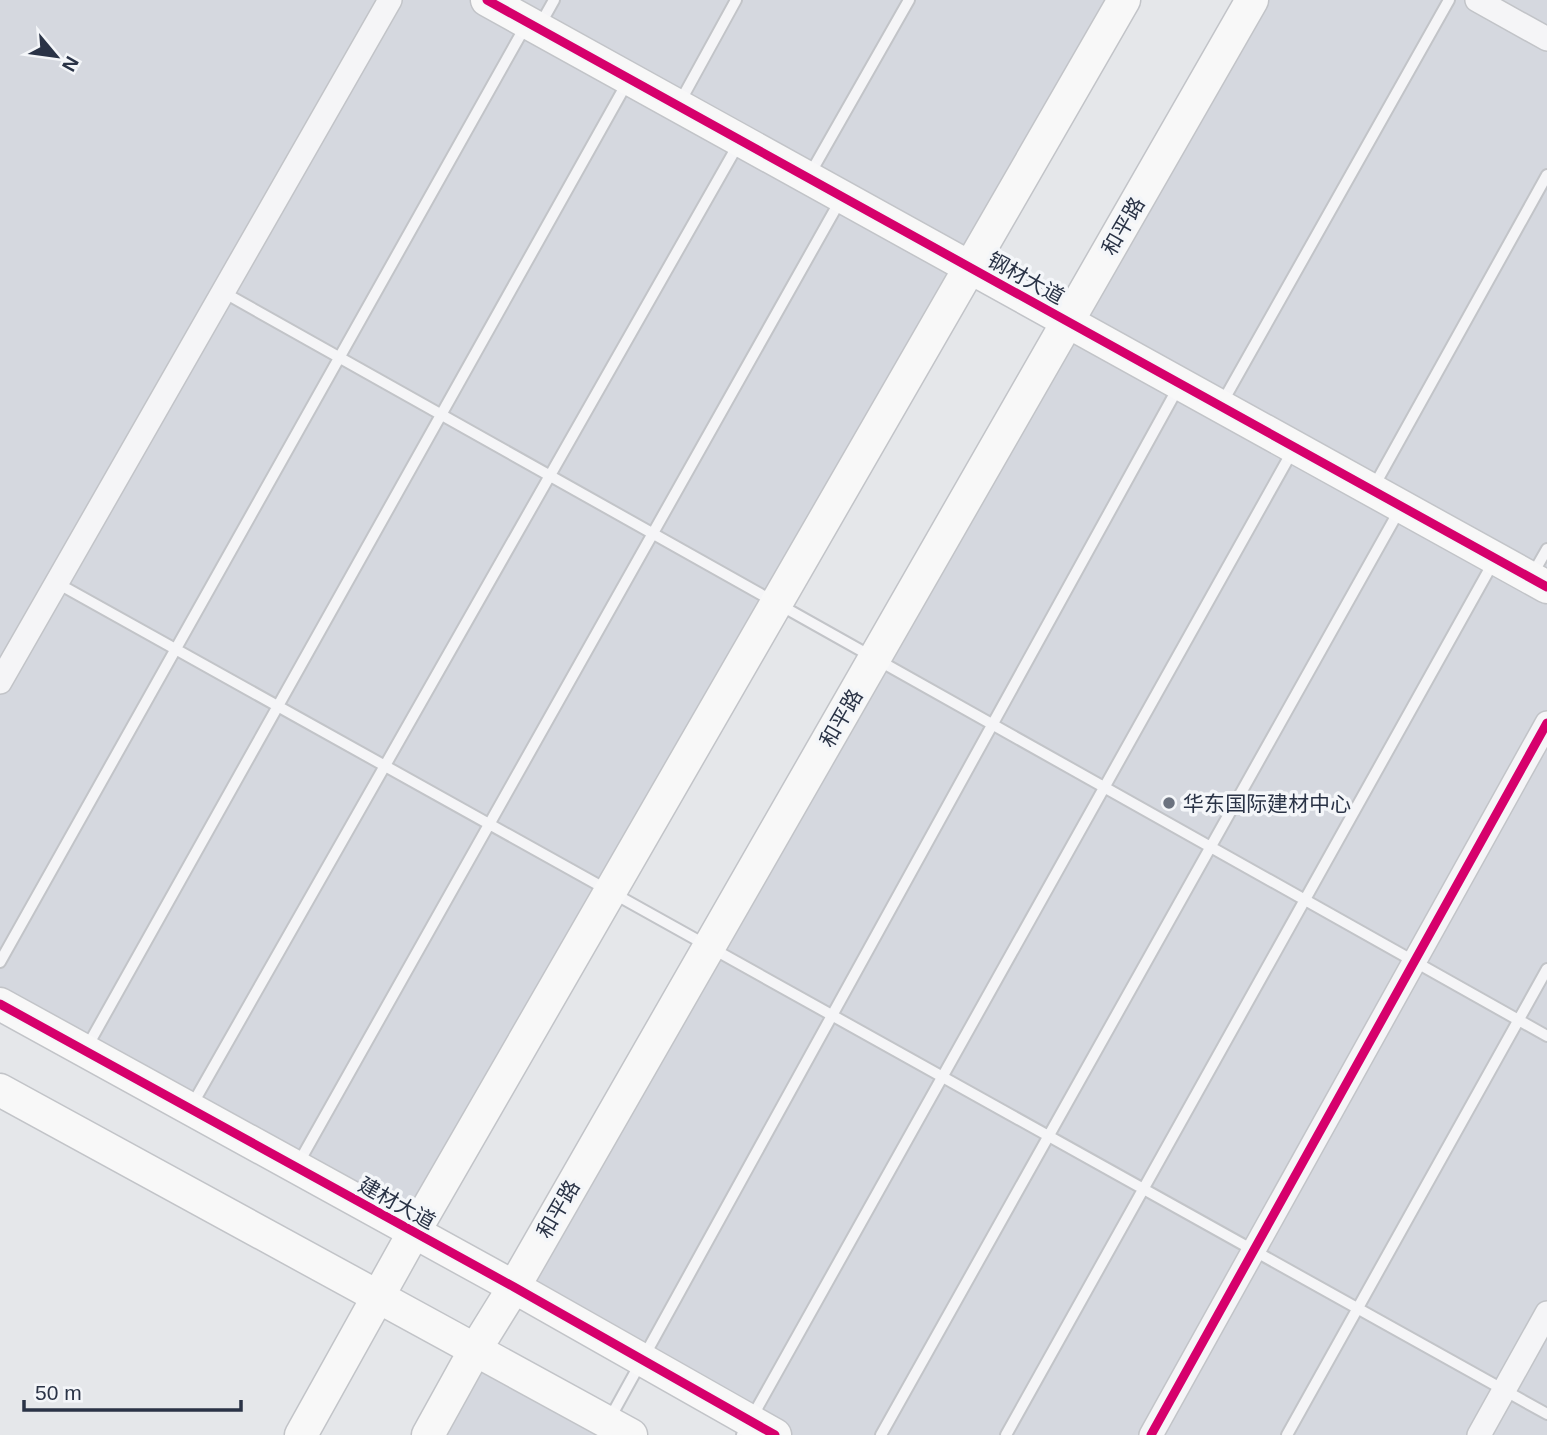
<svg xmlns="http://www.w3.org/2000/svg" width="1547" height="1435" font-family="Arial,'Noto Sans SC',sans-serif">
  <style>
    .built { fill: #d5d8df }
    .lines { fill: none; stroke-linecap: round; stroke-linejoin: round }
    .lane-casing { stroke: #c2c4c8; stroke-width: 14 }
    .street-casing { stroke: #c2c4c8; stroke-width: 26 }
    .secondary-casing { stroke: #c2c4c8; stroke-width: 35 }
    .lane { stroke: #f5f5f7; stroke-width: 10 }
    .street { stroke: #f5f5f7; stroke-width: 23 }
    .secondary { stroke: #f8f8f8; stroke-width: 32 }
    .cycleway-casing { stroke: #f4f6f9; stroke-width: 13 }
    .cycleway { stroke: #d6006c; stroke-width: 9 }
    .poi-dot { fill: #6b727f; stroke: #f4f6f9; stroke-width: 2.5 }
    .labels { text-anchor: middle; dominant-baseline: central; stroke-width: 7; stroke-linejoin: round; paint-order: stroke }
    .street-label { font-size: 21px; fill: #2a3346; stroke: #f4f6f9 }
    .poi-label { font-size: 21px; fill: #2a3346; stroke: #f4f6f9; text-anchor: start }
  </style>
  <rect width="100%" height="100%" fill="#e5e7ea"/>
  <!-- built -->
  <path class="built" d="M0,0H480L965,269L414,1232L0,1004Z
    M487,0H1124L970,267Z
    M1252,0H1547V1435H775L514,1287Z
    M475,1350L631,1435H428Z"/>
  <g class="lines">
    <!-- lane casing -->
    <g class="lane-casing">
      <path id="lane" d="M540,25L554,0
        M680,102L736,0
        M810,174L909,0
        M223,292L1547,1036
        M1222,403L1449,0
        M1373,488L1547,175
        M1531,577L1547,549
        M57,583L1547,1414
        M0,962L526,25
        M87,1047L628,81
        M192,1105L739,143
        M298,1164L841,199
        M609,1420L1179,386
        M742,1435L1293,450
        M881,1435L1400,509
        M1006,1435L1494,561
        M1287,1435L1547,969"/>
    </g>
    <!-- street casing -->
    <g class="street-casing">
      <path id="street" d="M1477,0L1547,39
        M0,682L390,0
        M1151,1435L1547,723
        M1479,1435L1547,1313"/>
    </g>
    <!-- secondary casing -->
    <g class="secondary-casing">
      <path id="secondary" d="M487,0L1547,587
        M0,1004L514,1287L775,1435
        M0,1090L631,1435
        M301,1435L414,1232L1124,0
        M428,1435L475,1350L514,1287L1252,0"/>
    </g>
    <!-- lane -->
    <use href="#lane" class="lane"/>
    <!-- street -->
    <use href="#street" class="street"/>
    <!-- secondary -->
    <use href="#secondary" class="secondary"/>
    <!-- cycleway casing -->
    <g class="cycleway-casing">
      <path id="cycleway" d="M487,0L1547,587
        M0,1004L514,1287L775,1435
        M1151,1435L1547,723"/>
    </g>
    <!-- cycleway -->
    <use href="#cycleway" class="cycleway"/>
  </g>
  <!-- markers -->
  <circle class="poi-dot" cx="1169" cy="803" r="7"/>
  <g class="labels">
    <!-- street labels -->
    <g class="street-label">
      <text transform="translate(1123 226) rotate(-60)">和平路</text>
      <text transform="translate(1026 278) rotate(29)">钢材大道</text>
      <text transform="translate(841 718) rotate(-60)">和平路</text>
      <text transform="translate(397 1203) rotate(29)">建材大道</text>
      <text transform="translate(558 1209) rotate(-60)">和平路</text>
    </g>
    <!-- poi labels -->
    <g class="poi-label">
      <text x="1183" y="803">华东国际建材中心</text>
    </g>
  </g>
  <!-- north arrow -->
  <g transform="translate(56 56) rotate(119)" stroke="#f4f6f9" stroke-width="5" paint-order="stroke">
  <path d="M0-5L12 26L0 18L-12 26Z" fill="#2a3346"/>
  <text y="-10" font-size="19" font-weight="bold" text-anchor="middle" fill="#2a3346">N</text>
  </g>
  <!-- scale -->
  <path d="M24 1400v10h217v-10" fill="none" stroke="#2a3346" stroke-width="3.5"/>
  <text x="35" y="1400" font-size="21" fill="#2a3346" stroke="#f4f6f9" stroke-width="5" paint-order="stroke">50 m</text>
</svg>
